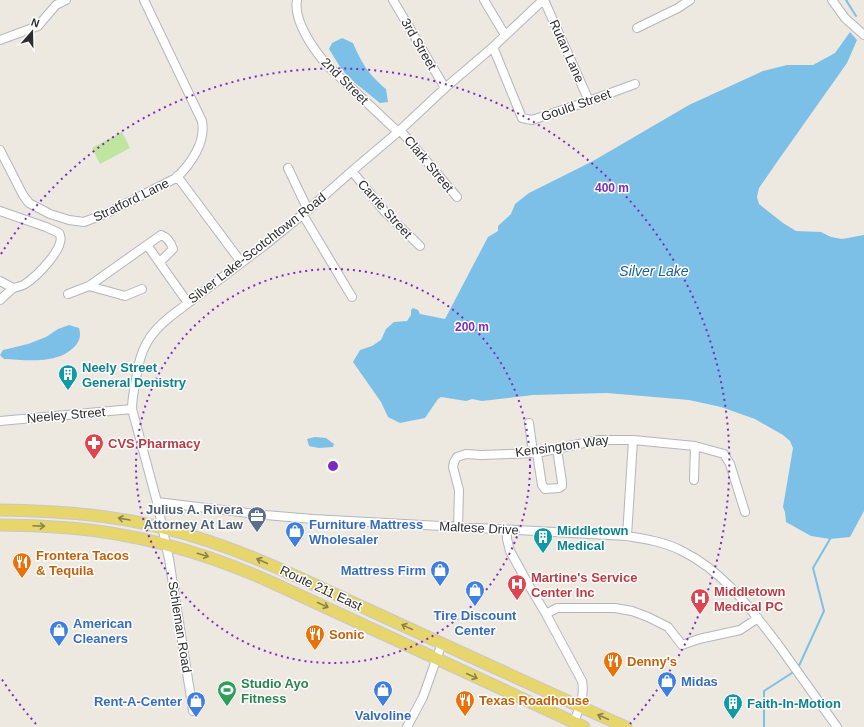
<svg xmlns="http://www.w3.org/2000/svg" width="864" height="727" font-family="Helvetica,sans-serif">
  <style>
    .pitch { fill: #c0e59e }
    .water { fill: #7cc0e7 }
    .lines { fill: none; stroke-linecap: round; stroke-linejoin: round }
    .stream { stroke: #7cc0e7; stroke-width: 2 }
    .minor-casing { stroke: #b4b5bf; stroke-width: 10 }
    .major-casing { stroke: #c8c8c8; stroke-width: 13 }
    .minor { stroke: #fff; stroke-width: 8 }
    .major { stroke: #e7d66b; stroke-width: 11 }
    .oneway { stroke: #8a824c }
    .ring { fill: none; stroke: #7b2cbf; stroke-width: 2; stroke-dasharray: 2 4 }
    .labels { text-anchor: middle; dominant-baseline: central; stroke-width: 3; stroke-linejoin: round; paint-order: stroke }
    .street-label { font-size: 13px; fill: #2d2d2d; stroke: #fff }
    .culture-label { font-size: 13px; font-weight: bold; fill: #0d838f; stroke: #fff; text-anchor: start }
    .health-label { font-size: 13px; font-weight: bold; fill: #be3a42; stroke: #fff; text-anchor: start }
    .service-label { font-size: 13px; font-weight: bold; fill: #4e5e75; stroke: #fff; text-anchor: end }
    .shop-label { font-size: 13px; font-weight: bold; fill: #366cbe; stroke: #fff; text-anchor: start }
    .food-label { font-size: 13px; font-weight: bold; fill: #c56008; stroke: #fff; text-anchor: start }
    .leisure-label { font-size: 13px; font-weight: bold; fill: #27864d; stroke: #fff; text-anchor: start }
    .water-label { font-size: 14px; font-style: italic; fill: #185e96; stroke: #fff }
    .centre { fill: #7b2cbf; stroke: #fff; stroke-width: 2 }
    .ring-label { font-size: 12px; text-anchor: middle; font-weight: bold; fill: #7b2cbf; stroke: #fff; stroke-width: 3; stroke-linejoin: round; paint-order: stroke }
  </style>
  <rect width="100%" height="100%" fill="#ede9e0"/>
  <!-- pitch -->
  <path class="pitch" d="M122,132L130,148L100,164L92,148Z"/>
  <!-- water -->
  <path class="water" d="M850,32L857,40L847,63L777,162L759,188L757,197L759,204L783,223L796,231L821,232L831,237L842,239L864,235V511L850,537L830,539L811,536L786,522L785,512L783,507L793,448L790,441L783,435L755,419L721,407L689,400L607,393L533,395L482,401L472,399L466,401L441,397L438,399L425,418L400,423L388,417L381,402L353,362L360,350L372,346L381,340L386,329L394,322L407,321L411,315V310L413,308L418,310L420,314L445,319L488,237L498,231V226L511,214L515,204L529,193L593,161L689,105L763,71L787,65H813L835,53Z
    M342,38L353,43C362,64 369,75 386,89L388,102L380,103L354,82L342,70L329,49L332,43Z
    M69,325L79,328C81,335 80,340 76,345C59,365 27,360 4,359L0,355L3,350L28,344L46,337L58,329Z
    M315,437L326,438L334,444L333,447L319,448L309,446L307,439Z"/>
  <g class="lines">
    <!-- stream -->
    <path class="stream" d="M846,0L856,16
      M798,668L824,611L813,568L830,539
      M764,727V691L795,671"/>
    <!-- minor casing -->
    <g class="minor-casing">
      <path id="minor" d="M297,0C293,21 314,50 327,65L398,132
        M393,0L445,88
        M484,0L505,35
        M544,0L589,101
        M832,0L845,18L864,35
        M637,28L678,8L690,0
        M0,40L38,26L56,5L66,0
        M493,47L522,118L532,120L589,101L635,84
        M400,130L457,197
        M0,150L23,195L29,203L50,214L69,220L84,222L107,213L176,178C191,164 206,142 202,121L144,0
        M288,168L308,210
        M352,171L385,212L420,246
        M177,176L241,262
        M0,211L46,227L59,233C68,246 36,277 25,284C22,286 17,287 13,288L0,281
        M303,215L352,297
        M147,245L188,303
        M89,286L161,235C167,237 171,243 173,249L160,262
        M68,294L89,286L125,296L142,289
        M0,300L13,288
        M0,421L132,409
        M529,423L533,453
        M537,453L542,485L545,489L559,488L562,486V482L557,449
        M694,480L695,446
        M157,502L265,515L313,519L627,536C646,539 665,542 682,551C723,571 750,608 777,643C797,671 817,699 837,727
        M458,527L459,490L453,467L454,462L457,457L466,454L481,455L537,453L598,440H633L695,446L724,454L730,464L745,512
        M507,530V539L510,551L531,589L546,614L582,681C585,696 579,709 574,722
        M627,536L633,440
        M546,614L557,608H615L632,611L648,617L668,627L682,645L699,639L740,630L758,618
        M193,711L169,559L157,502L132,409C132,399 134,389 136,379C140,350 148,334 171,316L265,245L308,210L352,171L398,132L445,88L493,47L543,0
        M407,727L423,697L442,643"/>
    </g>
    <!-- major casing -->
    <g class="major-casing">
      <path id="major" d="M0,510C55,511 109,514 163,528C235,545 302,579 369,610C454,649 540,689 626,727
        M0,525C23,525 47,526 70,528C141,534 209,554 273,583L584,727"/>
    </g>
    <!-- minor -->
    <use href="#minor" class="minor"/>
    <!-- major -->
    <use href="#major" class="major"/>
  </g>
  <!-- one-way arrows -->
  <defs><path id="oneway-shaft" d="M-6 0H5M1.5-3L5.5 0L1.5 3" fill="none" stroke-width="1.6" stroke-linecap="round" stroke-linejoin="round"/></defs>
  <g class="oneway">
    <use href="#oneway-shaft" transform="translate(124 519) rotate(-170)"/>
    <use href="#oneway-shaft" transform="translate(39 526) rotate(2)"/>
    <use href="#oneway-shaft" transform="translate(203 555) rotate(17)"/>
    <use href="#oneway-shaft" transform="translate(262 561) rotate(-156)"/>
    <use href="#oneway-shaft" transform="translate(323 605) rotate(25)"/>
    <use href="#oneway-shaft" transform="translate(407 627) rotate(-155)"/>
    <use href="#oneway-shaft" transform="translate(472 676) rotate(25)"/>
    <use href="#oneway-shaft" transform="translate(603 717) rotate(-156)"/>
  </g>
  <!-- distance rings -->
  <g class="ring">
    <circle cx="333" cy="466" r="197"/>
    <path d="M36 724A394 394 0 0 1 1 678M1 254A394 394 0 1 1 630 724"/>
  </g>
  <!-- icons -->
  <defs>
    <g id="building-pin" transform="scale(1)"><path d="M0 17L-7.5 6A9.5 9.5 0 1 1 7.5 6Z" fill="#0f9aa8" stroke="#fff"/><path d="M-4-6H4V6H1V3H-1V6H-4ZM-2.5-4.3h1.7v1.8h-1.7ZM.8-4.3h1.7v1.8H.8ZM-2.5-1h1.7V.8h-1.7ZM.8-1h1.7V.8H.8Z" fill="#fff"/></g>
    <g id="pharmacy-pin" transform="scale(1)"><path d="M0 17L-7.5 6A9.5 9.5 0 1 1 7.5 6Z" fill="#e0444e" stroke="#fff"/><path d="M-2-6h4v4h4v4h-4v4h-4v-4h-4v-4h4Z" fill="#fff"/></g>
    <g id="office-pin" transform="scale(1)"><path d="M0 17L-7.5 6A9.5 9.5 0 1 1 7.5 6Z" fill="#5c6f8a" stroke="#fff"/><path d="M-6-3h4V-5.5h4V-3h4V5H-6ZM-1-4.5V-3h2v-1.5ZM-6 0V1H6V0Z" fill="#fff"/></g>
    <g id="shop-pin" transform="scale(1)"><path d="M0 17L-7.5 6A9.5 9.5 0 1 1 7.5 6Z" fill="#3f7fe0" stroke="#fff"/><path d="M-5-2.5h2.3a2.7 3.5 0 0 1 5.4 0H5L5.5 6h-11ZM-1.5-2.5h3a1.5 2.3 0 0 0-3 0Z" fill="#fff"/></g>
    <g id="restaurant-pin" transform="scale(1)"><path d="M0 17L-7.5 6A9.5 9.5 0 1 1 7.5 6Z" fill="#e8710a" stroke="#fff"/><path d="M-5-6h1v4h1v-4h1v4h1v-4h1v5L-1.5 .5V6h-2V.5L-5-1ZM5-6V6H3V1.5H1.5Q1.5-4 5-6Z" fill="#fff"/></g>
    <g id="hospital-pin" transform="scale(1)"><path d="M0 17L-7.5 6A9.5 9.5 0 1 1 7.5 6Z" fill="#e0444e" stroke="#fff"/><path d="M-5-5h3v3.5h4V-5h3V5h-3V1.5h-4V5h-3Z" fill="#fff"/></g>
    <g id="stadium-pin" transform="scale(1)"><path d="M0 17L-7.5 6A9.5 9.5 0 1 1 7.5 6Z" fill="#2e9e5b" stroke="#fff"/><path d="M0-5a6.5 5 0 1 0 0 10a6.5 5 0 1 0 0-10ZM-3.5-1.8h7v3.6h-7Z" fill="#fff"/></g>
  </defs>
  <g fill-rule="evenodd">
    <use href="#building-pin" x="68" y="374"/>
    <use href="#pharmacy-pin" x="94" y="443"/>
    <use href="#office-pin" x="257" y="516"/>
    <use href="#shop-pin" x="295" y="531"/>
    <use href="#building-pin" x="543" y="537"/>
    <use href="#restaurant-pin" x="22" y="562"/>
    <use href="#shop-pin" x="440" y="570"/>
    <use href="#hospital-pin" x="517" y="584"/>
    <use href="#shop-pin" x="475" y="590"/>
    <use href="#hospital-pin" x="700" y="598"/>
    <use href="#shop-pin" x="59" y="630"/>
    <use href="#restaurant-pin" x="315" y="634"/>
    <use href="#restaurant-pin" x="613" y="661"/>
    <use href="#shop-pin" x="667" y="681"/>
    <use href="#stadium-pin" x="227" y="690"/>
    <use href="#shop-pin" x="383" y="690"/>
    <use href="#restaurant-pin" x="465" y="700"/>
    <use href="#shop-pin" x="196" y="701"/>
    <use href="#building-pin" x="733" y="703"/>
  </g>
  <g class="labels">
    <!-- street labels -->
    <g class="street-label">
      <text transform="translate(419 44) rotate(60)">3rd Street</text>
      <text transform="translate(567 51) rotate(66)">Rutan Lane</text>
      <text transform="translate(345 81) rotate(45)">2nd Street</text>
      <text transform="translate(576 105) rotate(-19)">Gould Street</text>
      <text transform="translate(429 164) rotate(50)">Clark Street</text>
      <text transform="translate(131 200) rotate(-26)">Stratford Lane</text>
      <text transform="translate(385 209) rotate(48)">Carrie Street</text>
      <text transform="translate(257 248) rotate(-38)">Silver Lake-Scotchtown Road</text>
      <text transform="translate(66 415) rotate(-5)">Neeley Street</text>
      <text transform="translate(562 446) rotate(-8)">Kensington Way</text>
      <text transform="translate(479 528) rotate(3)">Maltese Drive</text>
      <text transform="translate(321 588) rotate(25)">Route 211 East</text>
      <text transform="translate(180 627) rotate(81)">Schleman Road</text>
    </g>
    <!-- culture labels -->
    <g class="culture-label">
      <text x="82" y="367">Neely Street<tspan x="82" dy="15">General Denistry</tspan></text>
      <text x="557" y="530">Middletown<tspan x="557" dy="15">Medical</tspan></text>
      <text x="747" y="703">Faith-In-Motion</text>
    </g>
    <!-- health labels -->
    <g class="health-label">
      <text x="108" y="443">CVS Pharmacy</text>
      <text x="531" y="577">Martine's Service<tspan x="531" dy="15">Center Inc</tspan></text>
      <text x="714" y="591">Middletown<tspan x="714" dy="15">Medical PC</tspan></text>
    </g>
    <!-- service labels -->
    <g class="service-label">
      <text x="243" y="509">Julius A. Rivera<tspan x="243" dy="15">Attorney At Law</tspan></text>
    </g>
    <!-- shop labels -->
    <g class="shop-label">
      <text x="309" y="524">Furniture Mattress<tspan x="309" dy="15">Wholesaler</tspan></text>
      <text x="426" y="570" text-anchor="end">Mattress Firm</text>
      <text x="475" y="615" text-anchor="middle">Tire Discount<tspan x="475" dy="15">Center</tspan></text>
      <text x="73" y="623">American<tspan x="73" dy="15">Cleaners</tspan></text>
      <text x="681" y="681">Midas</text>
      <text x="182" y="701" text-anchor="end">Rent-A-Center</text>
      <text x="383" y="715" text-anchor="middle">Valvoline</text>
    </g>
    <!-- food labels -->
    <g class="food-label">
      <text x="36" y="555">Frontera Tacos<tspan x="36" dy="15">&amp; Tequila</tspan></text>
      <text x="329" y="634">Sonic</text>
      <text x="627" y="661">Denny's</text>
      <text x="479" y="700">Texas Roadhouse</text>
    </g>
    <!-- leisure labels -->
    <g class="leisure-label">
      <text x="241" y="683">Studio Ayo<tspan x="241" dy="15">Fitness</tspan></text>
    </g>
    <!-- water labels -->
    <g class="water-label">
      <text x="654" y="271">Silver Lake</text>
    </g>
  </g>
  <circle cx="333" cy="466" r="6" class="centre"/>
  <g class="ring-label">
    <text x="612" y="192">400 m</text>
    <text x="472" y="331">200 m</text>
  </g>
  <!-- north arrow -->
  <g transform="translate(32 32) rotate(20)" stroke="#ffffff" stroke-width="3" paint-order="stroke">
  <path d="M0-3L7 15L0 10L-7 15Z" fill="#2d2d2d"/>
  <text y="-6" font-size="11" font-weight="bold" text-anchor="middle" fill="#2d2d2d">N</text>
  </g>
</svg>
